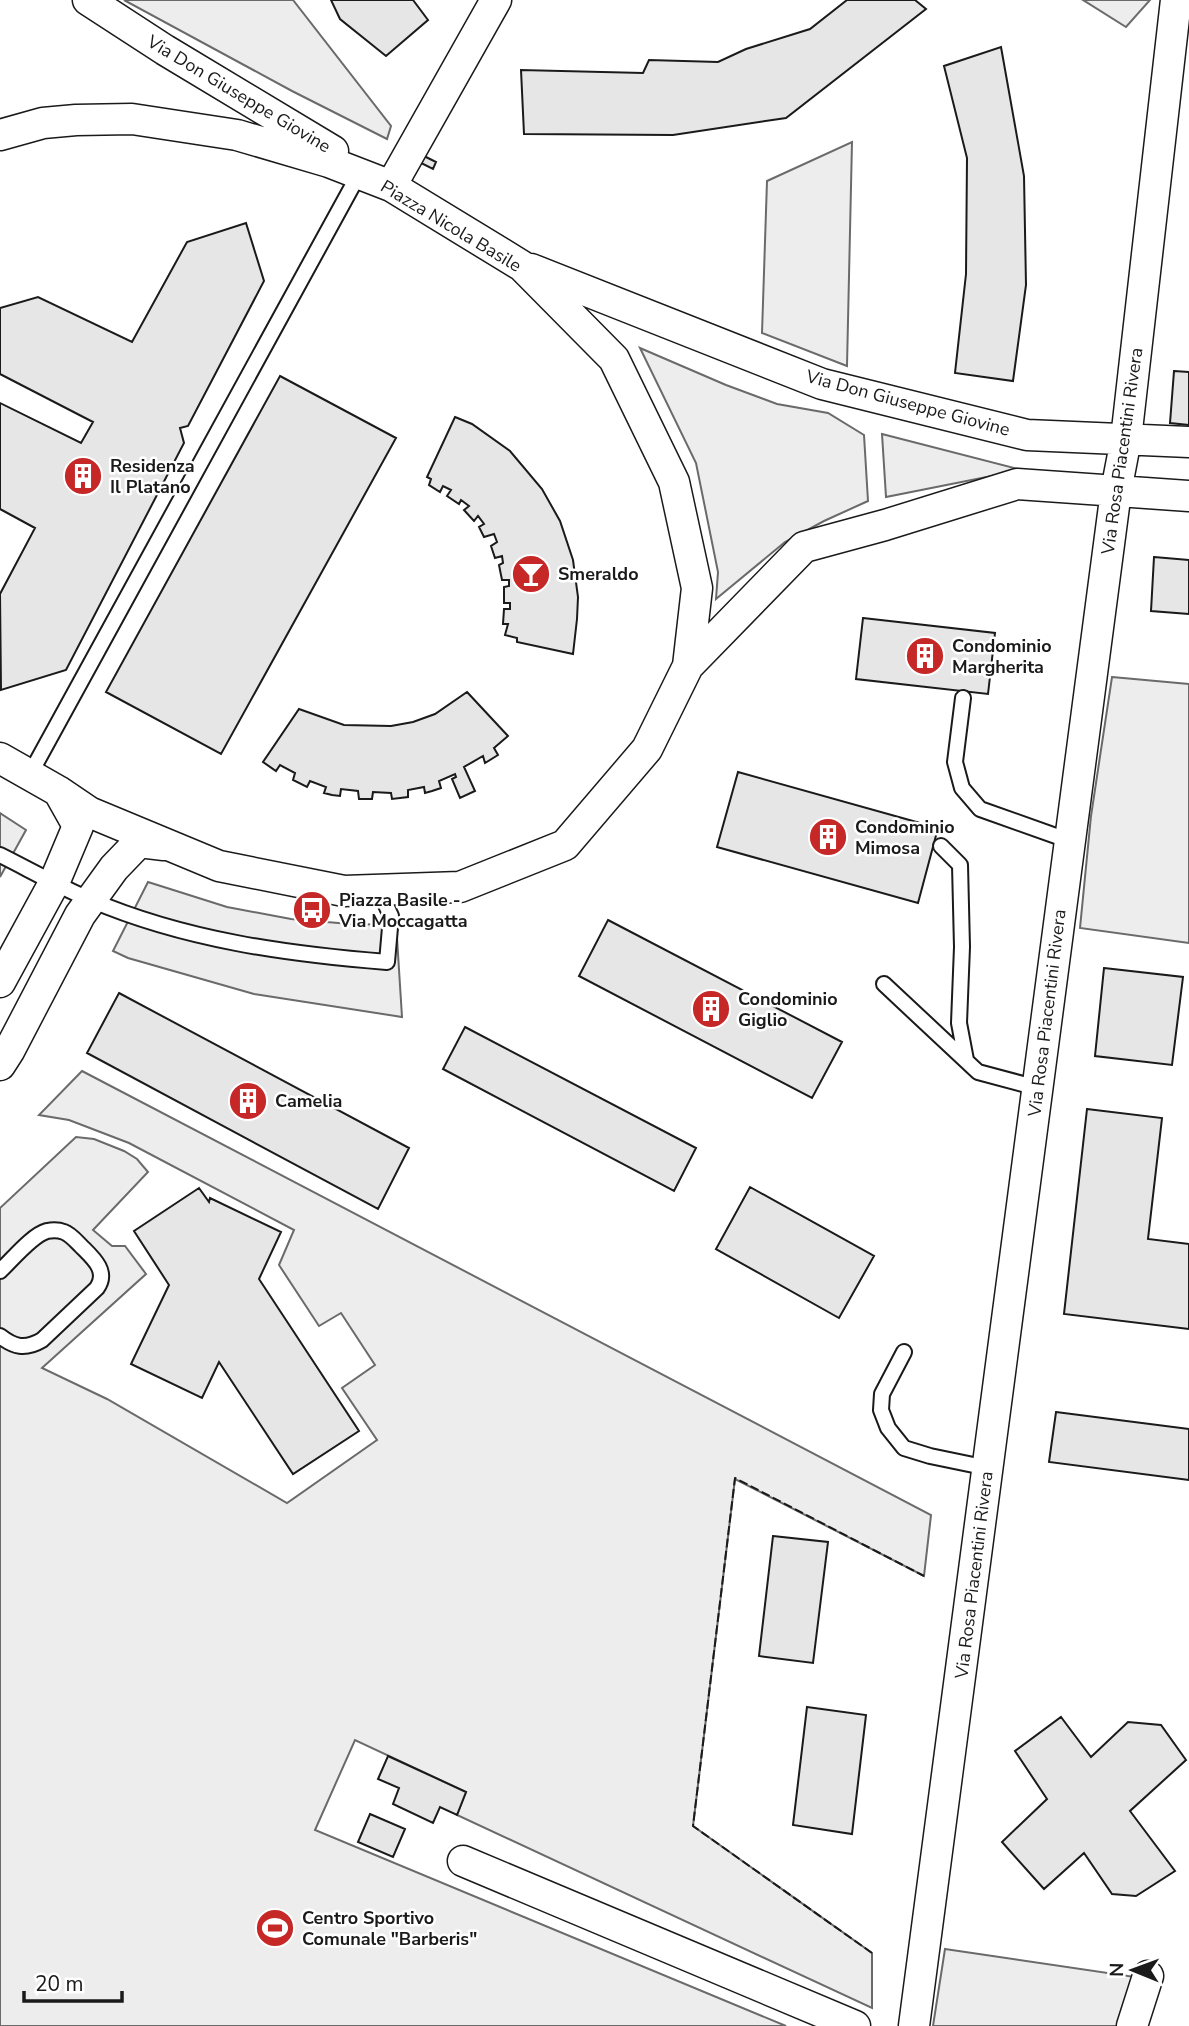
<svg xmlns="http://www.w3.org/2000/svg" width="1189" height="2026" font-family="'Nunito Sans',sans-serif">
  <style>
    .built { fill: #ededed; stroke: #6a6a6a; stroke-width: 2 }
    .building { fill: #e6e6e6; stroke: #1a1a1a; stroke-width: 2 }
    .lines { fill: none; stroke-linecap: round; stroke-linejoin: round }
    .lane-casing { stroke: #1a1a1a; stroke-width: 18 }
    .street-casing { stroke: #1a1a1a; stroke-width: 33 }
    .lane { stroke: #fff; stroke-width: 14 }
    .street { stroke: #fff; stroke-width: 30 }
    .fence { stroke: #1a1a1a; stroke-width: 2; stroke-dasharray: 9 3.5; stroke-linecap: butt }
    .labels { text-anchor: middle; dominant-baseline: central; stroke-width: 5; stroke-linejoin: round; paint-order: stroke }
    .street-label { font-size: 18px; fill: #1a1a1a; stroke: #fff }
    .poi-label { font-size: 18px; font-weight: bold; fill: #1a1a1a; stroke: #fff; text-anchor: start }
  </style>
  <rect width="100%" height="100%" fill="#fff"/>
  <!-- built -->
  <path class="built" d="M124,0H293L391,126L387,139L292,91Z
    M1083,0H1150L1126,27Z
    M852,142L847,366L762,333L767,181Z
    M640,348L726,385L777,404L828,413L864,435L868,501L824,521L785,542L716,599L718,572L696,463Z
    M882,434L1022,470L886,497Z
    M1112,677L1189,684V943L1080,928L1091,816Z
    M0,813L26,830L0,877Z
    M148,882L227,907L291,919L362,925L396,922L402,1017L254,994L128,958L113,951Z
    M82,1071L931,1515L924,1576L735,1479L693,1826L872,1953V2008L457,1815L466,1792L355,1740L315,1830L786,2026H0V1208L76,1137L94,1139L124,1151L137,1159L148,1172L93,1230L112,1246H125L146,1274L42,1368L107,1399L287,1503L377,1440L342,1388L375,1365L341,1313L319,1326L279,1265L294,1230L129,1143L69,1120L39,1115Z
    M945,1949L1135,1977L1119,2026H933Z"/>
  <!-- building -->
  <path class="building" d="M331,0H413L428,20L386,56L340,19Z
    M847,0H915L926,9L786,118L673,135L524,134L521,70L643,73L649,60L718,62L746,49L810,29Z
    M1001,47L1024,176L1026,285L1013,381L955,373L966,274L967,158L944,66Z
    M422,155L436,162L433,169L419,162Z
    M246,223L264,281L188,426L180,428L184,443L66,670L1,690L0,594L35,528L0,509V403L81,443L93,422L0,374V308L38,297L132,342L187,242Z
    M1174,371L1189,372V425L1170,423Z
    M280,376L396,438L221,754L106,692Z
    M455,417L472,424L510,451L542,489L560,521L573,560L578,597L577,619L573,654L517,642V638L505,635L508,624H503L504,609H510V603H504V587L509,586V580H502L499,565L503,563L502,556L495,558L491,546L497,542L494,534L484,537L479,527L484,524L478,516L474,521L464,510L469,506L461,500L459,504L447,496L451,490L443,486L440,492L429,485L431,479L427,477Z
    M1154,557L1189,560V614L1151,611Z
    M863,618L995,633L988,694L856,679Z
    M467,692L508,736L494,748L498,755L485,763L483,756L464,767L475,791L460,798L452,779L456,777L455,774L439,781L441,788L432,791L425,793L424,787L408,790V797L392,799L391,793L373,792L372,799H359L358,791L341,789L340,796L332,795L324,793L326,787L310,781L307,787L293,780L295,773L280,765L276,771L263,762L299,709L344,725L391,726L413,722L435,714Z
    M738,772L938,828L918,903L717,847Z
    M314,911H329V916H314Z
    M608,920L842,1042L812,1098L579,976Z
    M1104,968L1183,977L1172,1065L1095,1056Z
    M119,993L409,1148L378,1209L87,1053Z
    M465,1027L696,1148L674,1191L443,1069Z
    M1087,1109L1162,1118L1148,1239L1189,1244V1329L1064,1314Z
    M750,1187L874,1256L839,1318L716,1249Z
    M199,1188L209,1202L210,1198L281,1232L259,1279L359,1431L293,1474L219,1362L202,1398L131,1364L169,1285L134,1231Z
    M1056,1412L1189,1429V1480L1049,1462Z
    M773,1536L828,1542L813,1663L759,1656Z
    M807,1707L866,1715L852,1834L793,1825Z
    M1061,1717L1091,1757L1128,1722L1161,1725L1186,1760L1130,1811L1175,1871L1136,1896L1112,1894L1084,1853L1044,1889L1002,1842L1047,1799L1015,1751Z
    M388,1756L466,1792L457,1815L440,1807L433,1823L393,1804L399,1788L378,1779Z
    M370,1814L405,1829L393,1857L358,1842Z"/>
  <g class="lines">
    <!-- lane casing -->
    <g class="lane-casing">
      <path id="lane" d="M963,698L955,762L962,788L980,809L1070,841
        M29,776L359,174
        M941,846L960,865L962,947L959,1023L966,1060
        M0,855C30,870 60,887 91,900C185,940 286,954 387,962L391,916L379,890
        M884,984L978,1072L1038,1088
        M0,1271C12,1260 32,1235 47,1231C52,1230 59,1230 64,1232C70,1234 76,1241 81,1246C92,1257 109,1271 97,1288L42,1340C25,1350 14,1347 0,1336
        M904,1352L882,1394L881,1410L888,1428L904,1448L930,1456L988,1468"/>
    </g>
    <!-- street casing -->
    <g class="street-casing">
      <path id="street" d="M88,0L165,50L333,151
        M0,135L43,123L76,120L132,119L237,135L329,162L391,186L522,266L614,359L674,482L697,588L688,666L647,749L565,845L460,887L344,891L219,866L89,812L58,791L0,758
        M391,186L496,0
        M531,269L822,384L1027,435L1189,442
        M688,666L804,547L885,525L1017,484L1189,496
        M0,982L54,883L78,826L60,794
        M0,1065L9,1051L80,915L114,868L139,842L164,845
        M463,1861L855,2026
        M914,2026L1116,491L1126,439L1176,0
        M1132,2026L1148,1976"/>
    </g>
    <!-- lane -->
    <use href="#lane" class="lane"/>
    <!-- street -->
    <use href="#street" class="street"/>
    <!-- fence -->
    <path class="fence" d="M872,1953L693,1826L735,1478L924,1576"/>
  </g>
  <!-- icons -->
  <defs>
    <g id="building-disc" transform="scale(2.0125)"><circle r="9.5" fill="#c62828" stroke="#fff"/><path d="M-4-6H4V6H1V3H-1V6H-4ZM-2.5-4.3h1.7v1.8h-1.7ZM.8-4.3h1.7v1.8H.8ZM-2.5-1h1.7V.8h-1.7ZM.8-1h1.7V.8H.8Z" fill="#fff"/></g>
    <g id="bar-disc" transform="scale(2.0125)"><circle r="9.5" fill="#c62828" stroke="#fff"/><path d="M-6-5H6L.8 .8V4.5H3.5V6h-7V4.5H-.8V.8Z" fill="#fff"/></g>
    <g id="bus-disc" transform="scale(2.0125)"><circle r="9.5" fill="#c62828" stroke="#fff"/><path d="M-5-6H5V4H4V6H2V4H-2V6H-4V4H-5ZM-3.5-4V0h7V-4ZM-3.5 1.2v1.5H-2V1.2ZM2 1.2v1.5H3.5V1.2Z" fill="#fff"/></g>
    <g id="stadium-disc" transform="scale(2.0125)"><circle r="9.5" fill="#c62828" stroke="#fff"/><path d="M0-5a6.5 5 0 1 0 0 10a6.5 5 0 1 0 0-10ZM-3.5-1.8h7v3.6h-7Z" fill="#fff"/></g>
  </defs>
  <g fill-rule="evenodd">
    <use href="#building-disc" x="83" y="476"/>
    <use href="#bar-disc" x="531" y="574"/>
    <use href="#building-disc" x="925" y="656"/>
    <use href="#building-disc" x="828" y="837"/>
    <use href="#bus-disc" x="312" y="910"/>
    <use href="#building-disc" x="711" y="1009"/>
    <use href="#building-disc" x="248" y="1101"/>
    <use href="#stadium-disc" x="275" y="1928"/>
  </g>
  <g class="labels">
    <!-- street labels -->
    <g class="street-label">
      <text transform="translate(239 94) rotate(31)">Via Don Giuseppe Giovine</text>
      <text transform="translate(451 226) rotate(31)">Piazza Nicola Basile</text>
      <text transform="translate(908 403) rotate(15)">Via Don Giuseppe Giovine</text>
      <text transform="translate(1122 451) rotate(-82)">Via Rosa Piacentini Rivera</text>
      <text transform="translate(1047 1013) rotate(-83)">Via Rosa Piacentini Rivera</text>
      <text transform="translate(974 1575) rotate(-83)">Via Rosa Piacentini Rivera</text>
    </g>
    <!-- poi labels -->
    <g class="poi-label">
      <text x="110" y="466">Residenza<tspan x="110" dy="21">Il Platano</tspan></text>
      <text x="558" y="574">Smeraldo</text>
      <text x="952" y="646">Condominio<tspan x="952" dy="21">Margherita</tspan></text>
      <text x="855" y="827">Condominio<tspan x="855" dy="21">Mimosa</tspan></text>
      <text x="339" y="900">Piazza Basile -<tspan x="339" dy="21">Via Moccagatta</tspan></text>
      <text x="738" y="999">Condominio<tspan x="738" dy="21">Giglio</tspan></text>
      <text x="275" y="1101">Camelia</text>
      <text x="302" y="1918">Centro Sportivo<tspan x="302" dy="21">Comunale "Barberis"</tspan></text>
    </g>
  </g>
  <!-- north arrow -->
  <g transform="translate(1133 1970) rotate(271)" stroke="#ffffff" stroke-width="5" paint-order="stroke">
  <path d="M0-5L12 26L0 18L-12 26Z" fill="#1a1a1a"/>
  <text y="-10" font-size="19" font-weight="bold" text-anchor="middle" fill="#1a1a1a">N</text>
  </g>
  <!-- scale -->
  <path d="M24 1991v10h98v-10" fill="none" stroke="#1a1a1a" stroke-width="3.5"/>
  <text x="35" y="1991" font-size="21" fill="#1a1a1a" stroke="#ffffff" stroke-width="5" paint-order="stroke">20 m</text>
</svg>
